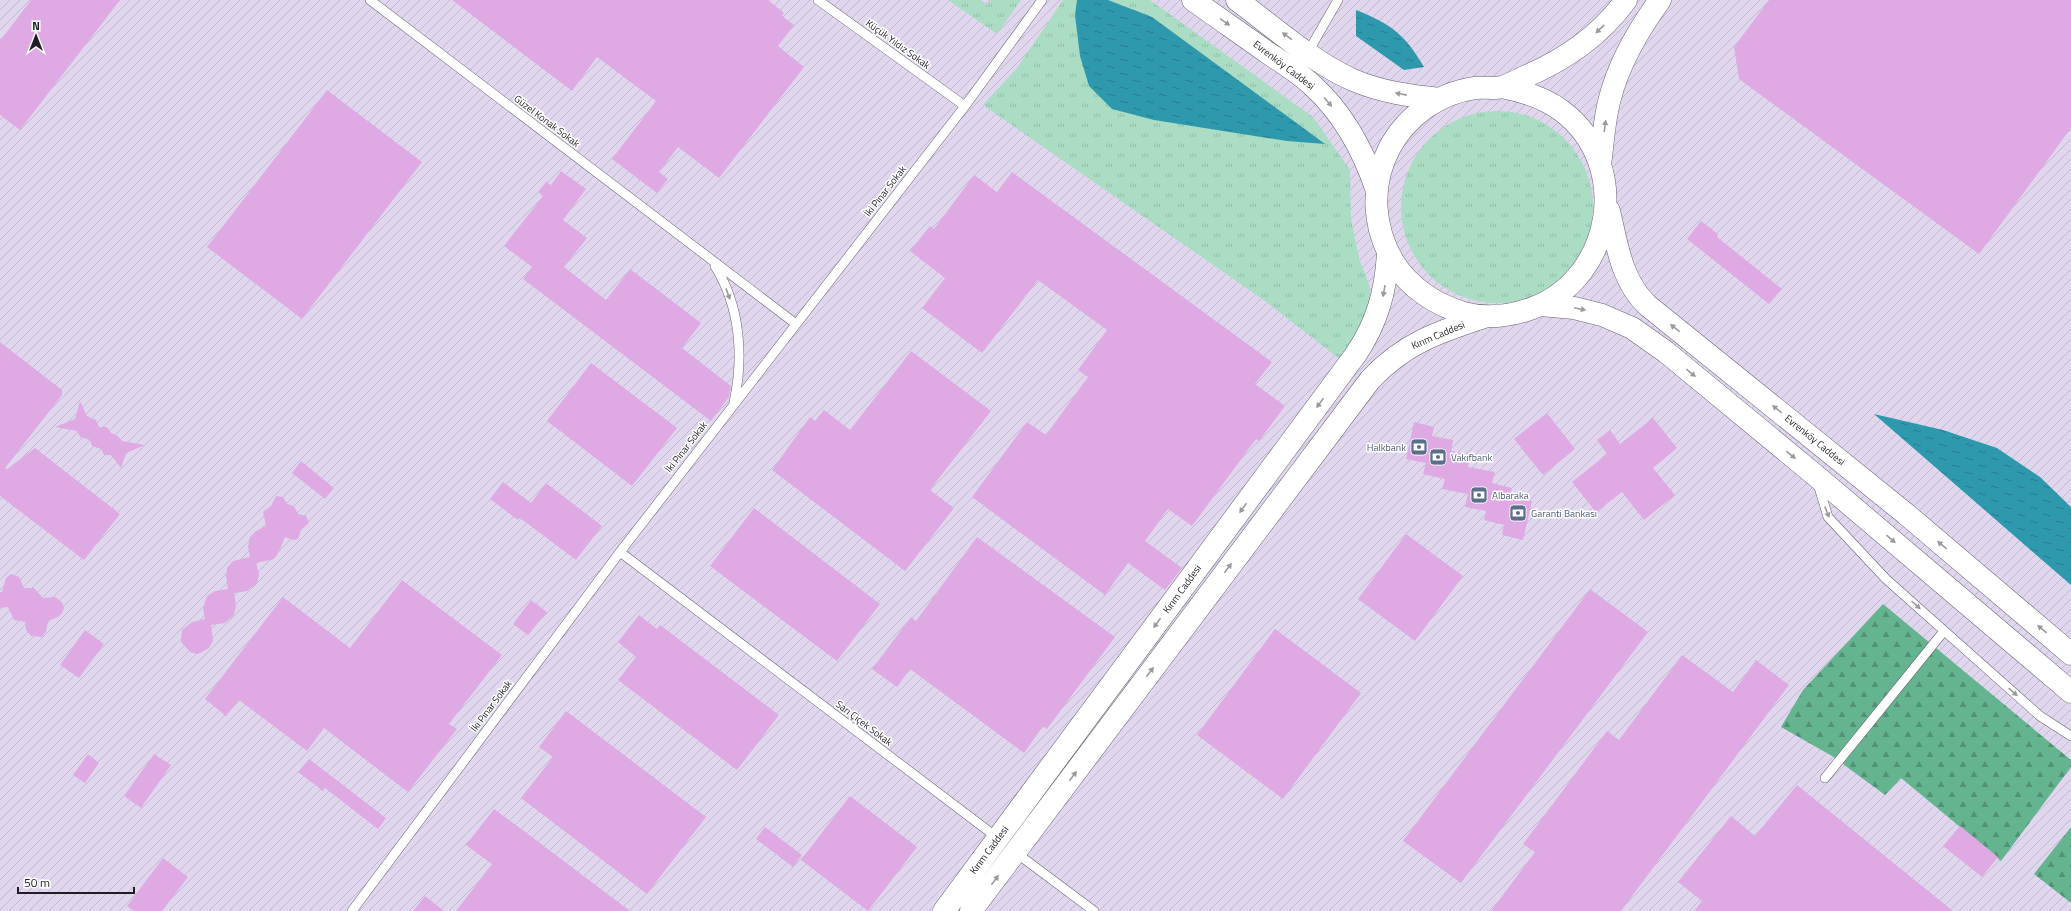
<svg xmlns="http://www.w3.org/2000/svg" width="2071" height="911" font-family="'Titillium Web',sans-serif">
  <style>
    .industrial { fill: url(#industrial-furrows) }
    .grass { fill: url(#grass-tufts) }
    .forest { fill: url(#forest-firs) }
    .water { fill: url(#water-ripples) }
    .building { fill: #dfaae4 }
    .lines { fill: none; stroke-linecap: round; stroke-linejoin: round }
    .lane-casing { stroke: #676170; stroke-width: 10 }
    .secondary-casing { stroke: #676170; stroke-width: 23 }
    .lane { stroke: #fff; stroke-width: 9 }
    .secondary { stroke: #fff; stroke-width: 22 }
    .oneway { fill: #9a999c }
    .labels { text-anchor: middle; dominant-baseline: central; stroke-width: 3; stroke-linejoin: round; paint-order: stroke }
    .street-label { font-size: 10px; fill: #1f1d23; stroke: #fff }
    .service-label { font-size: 10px; fill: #4e5e75; stroke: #fff; text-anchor: start }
  </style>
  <defs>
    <pattern id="industrial-furrows" width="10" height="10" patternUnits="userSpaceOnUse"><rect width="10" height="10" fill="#e0d7ef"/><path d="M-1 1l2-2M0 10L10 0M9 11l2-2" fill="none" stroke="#c0b8cd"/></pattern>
    <pattern id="grass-tufts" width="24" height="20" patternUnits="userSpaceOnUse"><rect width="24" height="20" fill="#aaddc3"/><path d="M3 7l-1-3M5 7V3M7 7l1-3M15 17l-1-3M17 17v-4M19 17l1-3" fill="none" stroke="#92bda7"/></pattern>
    <pattern id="forest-firs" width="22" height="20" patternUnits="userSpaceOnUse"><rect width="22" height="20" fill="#64b48f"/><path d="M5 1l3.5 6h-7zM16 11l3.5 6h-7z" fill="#529274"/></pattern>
    <pattern id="water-ripples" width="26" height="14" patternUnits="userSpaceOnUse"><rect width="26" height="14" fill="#2e99ac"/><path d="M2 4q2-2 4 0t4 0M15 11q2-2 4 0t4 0" fill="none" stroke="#277c8c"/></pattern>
  </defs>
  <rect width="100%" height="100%" fill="#e8e2f3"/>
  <!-- industrial -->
  <path class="industrial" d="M0,0H2071V911H0Z"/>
  <!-- grass -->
  <path class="grass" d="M948,0H981L987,5L991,0H1021L997,34Z
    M1063,0H1150L1313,117L1350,170L1351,219L1359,258L1370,287L1371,307L1345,363L1265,301L983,105L1017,68Z
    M1401 207a96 96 0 1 1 192 0a96 96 0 1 1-192 0Z"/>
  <!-- forest -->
  <path class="forest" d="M1883,604L2071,760V767L2001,861L1901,778L1885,795L1832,756L1781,727L1803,690Z
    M2071,827V903L2034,874Z"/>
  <!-- water -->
  <path class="water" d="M1077,0H1108L1152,17L1325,144L1287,141L1154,120L1112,109L1089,86L1080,56L1075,15Z
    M1356,10C1391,24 1405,34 1424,67L1404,70L1356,36Z
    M1874,414L1943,430L1997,448L2040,477L2071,507V585Z"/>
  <!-- building -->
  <path class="building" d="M31,0H120L20,130L0,115V41Z
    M452,0H768L784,13L782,16L794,25L778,46L804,67L719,178L678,147L659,172L668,179L657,193L612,159L656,101L597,57L572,91Z
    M1769,0H2071V128L1979,254L1739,79L1734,47Z
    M327,90L422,162L302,319L207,247Z
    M561,171L586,189L563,220L587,238L564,267L606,300L630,269L701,323L682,348L731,386L729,397L711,421L523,279L532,267L504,246L543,196L538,192L546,182L551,185Z
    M1012,172L1272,362L1255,384L1285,406L1259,441L1256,439L1192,526L1168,509L1145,541L1182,568L1165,590L1128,563L1105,595L972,497L1027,422L1046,435L1088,377L1078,370L1107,330L1038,280L982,353L922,308L945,278L910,251L930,226L934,229L974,175L997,192Z
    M1701,221L1718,234L1717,237L1782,289L1769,304L1687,239Z
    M0,342L62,390V395L5,468L7,469L35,448L120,514L84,560L0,496Z
    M911,351L991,411L930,490L954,508L905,571L772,470L810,417L815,421L824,410L850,430Z
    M591,363L677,428L632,486L547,421Z
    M80,401L87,416L96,420L99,427H107L111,433L118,436L122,441L145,445L126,453L121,468L111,455H104L101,449L92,446L90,440L80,437L77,431L55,427L75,419Z
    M1547,413L1575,449L1543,475L1514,439Z
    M1653,418L1677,448L1653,468L1675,495L1644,520L1622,492L1596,512L1572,482L1607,454L1597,440L1610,430L1620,444Z
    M1414,422L1434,427L1432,436L1453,440L1451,451L1471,455L1468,467L1495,472L1492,483L1512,488L1510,496L1532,501L1523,540L1502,535L1504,525L1484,520L1486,511L1465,507L1468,494L1442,489L1445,479L1423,474L1426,463L1406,459Z
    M301,461L334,488L325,499L292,473Z
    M503,482L531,503L546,483L602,526L576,560L520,518L518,520L490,499Z
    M276,496L283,497L287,504L294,506L298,514L306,516L309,523L301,530L298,539L293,540L285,537L279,552L274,559L256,563L259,574L257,583L247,591L234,593L236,606L234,615L225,623L211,625L213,641L209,648L198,654L190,652L181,642L182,630L192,622L205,619L203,608L207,596L215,591L228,589L226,576L227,568L233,561L250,557L248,546L250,537L256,531L266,526L263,512L271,506Z
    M754,508L880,604L837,661L710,566Z
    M1406,534L1463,576L1415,641L1358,599Z
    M977,537L1115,637L1047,729L1043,726L1024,753L910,669L897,687L872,669L911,617L916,621Z
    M11,574L19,577L24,588H34L43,598L55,597L62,602L64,608L62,613L58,617L48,621L46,632L42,637L31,636L26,630L25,622L14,620L8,607L0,608V592H2L6,578Z
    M402,580L502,655L449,724L457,729L408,792L324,728L307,751L239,700L226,716L205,699L283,597L350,648Z
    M1590,589L1648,632L1461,883L1403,841Z
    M531,600L547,612L528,635L513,624Z
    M639,615L657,629L660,625L779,715L737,770L618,680L636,657L618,642Z
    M1275,629L1361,693L1283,799L1197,735Z
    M85,630L104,644L79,678L60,665Z
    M1682,655L1733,692L1756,660L1789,685L1621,911H1491L1535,852L1523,844L1607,731L1619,740Z
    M566,711L706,817L647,894L521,798L553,757L539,747Z
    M88,754L99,763L85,783L73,775Z
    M154,754L171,765L141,808L124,796Z
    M309,759L386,818L378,829L325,788L323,791L298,772Z
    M1797,785L1953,911H1694L1702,901L1678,882L1731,816L1755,836Z
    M850,796L917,847L868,911L801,860Z
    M494,809L520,828L630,911H456L492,864L466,845Z
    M1960,826L1998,857L1982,877L1943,846Z
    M765,827L802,855L793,867L756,839Z
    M163,858L188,877L162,911H134L127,906Z
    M425,896L444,911H413Z"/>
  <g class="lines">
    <!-- lane casing -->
    <g class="lane-casing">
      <path id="lane" d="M370,0L796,324
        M818,0L965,106
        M1308,52L1338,0
        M715,266C740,306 744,356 734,402
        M1818,484L1828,517L1886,579L2040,716L2071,736
        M620,552L999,839
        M1825,778L1944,631
        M1015,852L1094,911
        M352,911L620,552L965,106L1042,0"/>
    </g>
    <!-- secondary casing -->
    <g class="secondary-casing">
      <path id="secondary" d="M1193,0C1218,18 1243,35 1268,53C1283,63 1299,73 1312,85C1343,113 1364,152 1377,191
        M1237,0C1272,26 1314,63 1353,80C1381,92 1410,96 1440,99
        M1501,87C1523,91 1543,97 1562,111C1632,164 1614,277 1533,308C1511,316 1486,319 1464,313C1436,305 1410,288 1394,263C1373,228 1370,186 1389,149C1406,116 1439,93 1475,88C1484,87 1494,89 1502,87C1509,85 1516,81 1522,78C1563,61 1600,36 1626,0
        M1600,165C1603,143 1604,120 1610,98C1619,63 1639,29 1660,0
        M1609,211C1617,244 1621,280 1647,305L1906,514L2071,654
        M1541,305L1574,308L1602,315L1632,328L1666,352L1815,475L2071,692
        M944,911L1356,354C1377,323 1386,291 1388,253
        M971,911L1370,380C1403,344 1438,332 1484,317"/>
    </g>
    <!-- lane -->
    <use href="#lane" class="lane"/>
    <!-- secondary -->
    <use href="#secondary" class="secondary"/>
  </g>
  <!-- one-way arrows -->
  <defs><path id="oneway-solid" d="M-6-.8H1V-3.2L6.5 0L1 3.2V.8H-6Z"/></defs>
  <g class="oneway">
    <use href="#oneway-solid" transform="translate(1225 22) rotate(35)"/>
    <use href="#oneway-solid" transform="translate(1600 29) rotate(136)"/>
    <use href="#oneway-solid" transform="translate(1287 36) rotate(-144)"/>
    <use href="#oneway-solid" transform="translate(1401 94) rotate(-169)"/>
    <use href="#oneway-solid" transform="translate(1328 102) rotate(50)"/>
    <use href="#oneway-solid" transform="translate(1605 126) rotate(-82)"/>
    <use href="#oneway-solid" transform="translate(1384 291) rotate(100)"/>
    <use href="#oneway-solid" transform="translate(728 294) rotate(70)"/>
    <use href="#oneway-solid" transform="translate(1580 309) rotate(12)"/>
    <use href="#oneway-solid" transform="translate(1675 328) rotate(-142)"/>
    <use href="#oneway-solid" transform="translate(1691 373) rotate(39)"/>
    <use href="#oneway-solid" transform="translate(1320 403) rotate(126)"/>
    <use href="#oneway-solid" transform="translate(1777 409) rotate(-141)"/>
    <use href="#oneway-solid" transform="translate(1791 455) rotate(39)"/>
    <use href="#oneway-solid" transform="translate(1243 508) rotate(126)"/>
    <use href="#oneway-solid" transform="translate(1827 512) rotate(69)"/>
    <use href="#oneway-solid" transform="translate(1891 539) rotate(40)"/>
    <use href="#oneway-solid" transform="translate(1942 545) rotate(-140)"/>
    <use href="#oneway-solid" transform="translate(1228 568) rotate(-53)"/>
    <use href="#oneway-solid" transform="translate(1916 605) rotate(42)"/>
    <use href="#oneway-solid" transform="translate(1157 623) rotate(126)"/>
    <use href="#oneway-solid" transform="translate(2042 629) rotate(-140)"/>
    <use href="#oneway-solid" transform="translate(1150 672) rotate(-53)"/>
    <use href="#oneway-solid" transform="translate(2013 692) rotate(42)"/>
    <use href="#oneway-solid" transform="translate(1073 776) rotate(-53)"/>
    <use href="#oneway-solid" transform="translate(995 880) rotate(-53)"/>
  </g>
  <!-- icons -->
  <defs>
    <g id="bank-square" transform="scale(0.9)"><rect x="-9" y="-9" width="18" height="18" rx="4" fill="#5c6f8a" stroke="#fff"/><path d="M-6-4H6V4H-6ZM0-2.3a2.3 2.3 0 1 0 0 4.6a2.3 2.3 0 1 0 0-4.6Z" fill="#fff"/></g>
  </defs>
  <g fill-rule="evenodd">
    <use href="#bank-square" x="1419" y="447"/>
    <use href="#bank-square" x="1438" y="457"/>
    <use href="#bank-square" x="1479" y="495"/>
    <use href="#bank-square" x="1518" y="513"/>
  </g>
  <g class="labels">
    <!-- street labels -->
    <g class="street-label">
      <text transform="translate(898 44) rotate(36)">Küçük Yıldız Sokak</text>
      <text transform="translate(1284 65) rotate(37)">Evrenköy Caddesi</text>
      <text transform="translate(547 121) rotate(37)">Güzel Konak Sokak</text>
      <text transform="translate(885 191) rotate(-52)">İki Pınar Sokak</text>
      <text transform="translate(1438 335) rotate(-23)">Kırım Caddesi</text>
      <text transform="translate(1815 440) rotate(39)">Evrenköy Caddesi</text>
      <text transform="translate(686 447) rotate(-52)">İki Pınar Sokak</text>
      <text transform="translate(1182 589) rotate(-54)">Kırım Caddesi</text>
      <text transform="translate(491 706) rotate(-53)">İki Pınar Sokak</text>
      <text transform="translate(864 723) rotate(37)">Sarı Çiçek Sokak</text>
      <text transform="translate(989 850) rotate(-53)">Kırım Caddesi</text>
    </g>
    <!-- service labels -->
    <g class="service-label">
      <text x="1406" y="447" text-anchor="end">Halkbank</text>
      <text x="1451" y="457">Vakıfbank</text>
      <text x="1492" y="495">Albaraka</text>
      <text x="1531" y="513">Garanti Bankası</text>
    </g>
  </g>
  <!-- north arrow -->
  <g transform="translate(36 36)" stroke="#ffffff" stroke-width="3" paint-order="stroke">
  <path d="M0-3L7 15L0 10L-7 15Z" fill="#1f1d23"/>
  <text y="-6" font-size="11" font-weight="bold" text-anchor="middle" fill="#1f1d23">N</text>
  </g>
  <!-- scale -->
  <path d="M18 887v6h116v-6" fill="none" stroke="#1f1d23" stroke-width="2"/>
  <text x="24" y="887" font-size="12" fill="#1f1d23" stroke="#ffffff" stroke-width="3" paint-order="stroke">50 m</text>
</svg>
